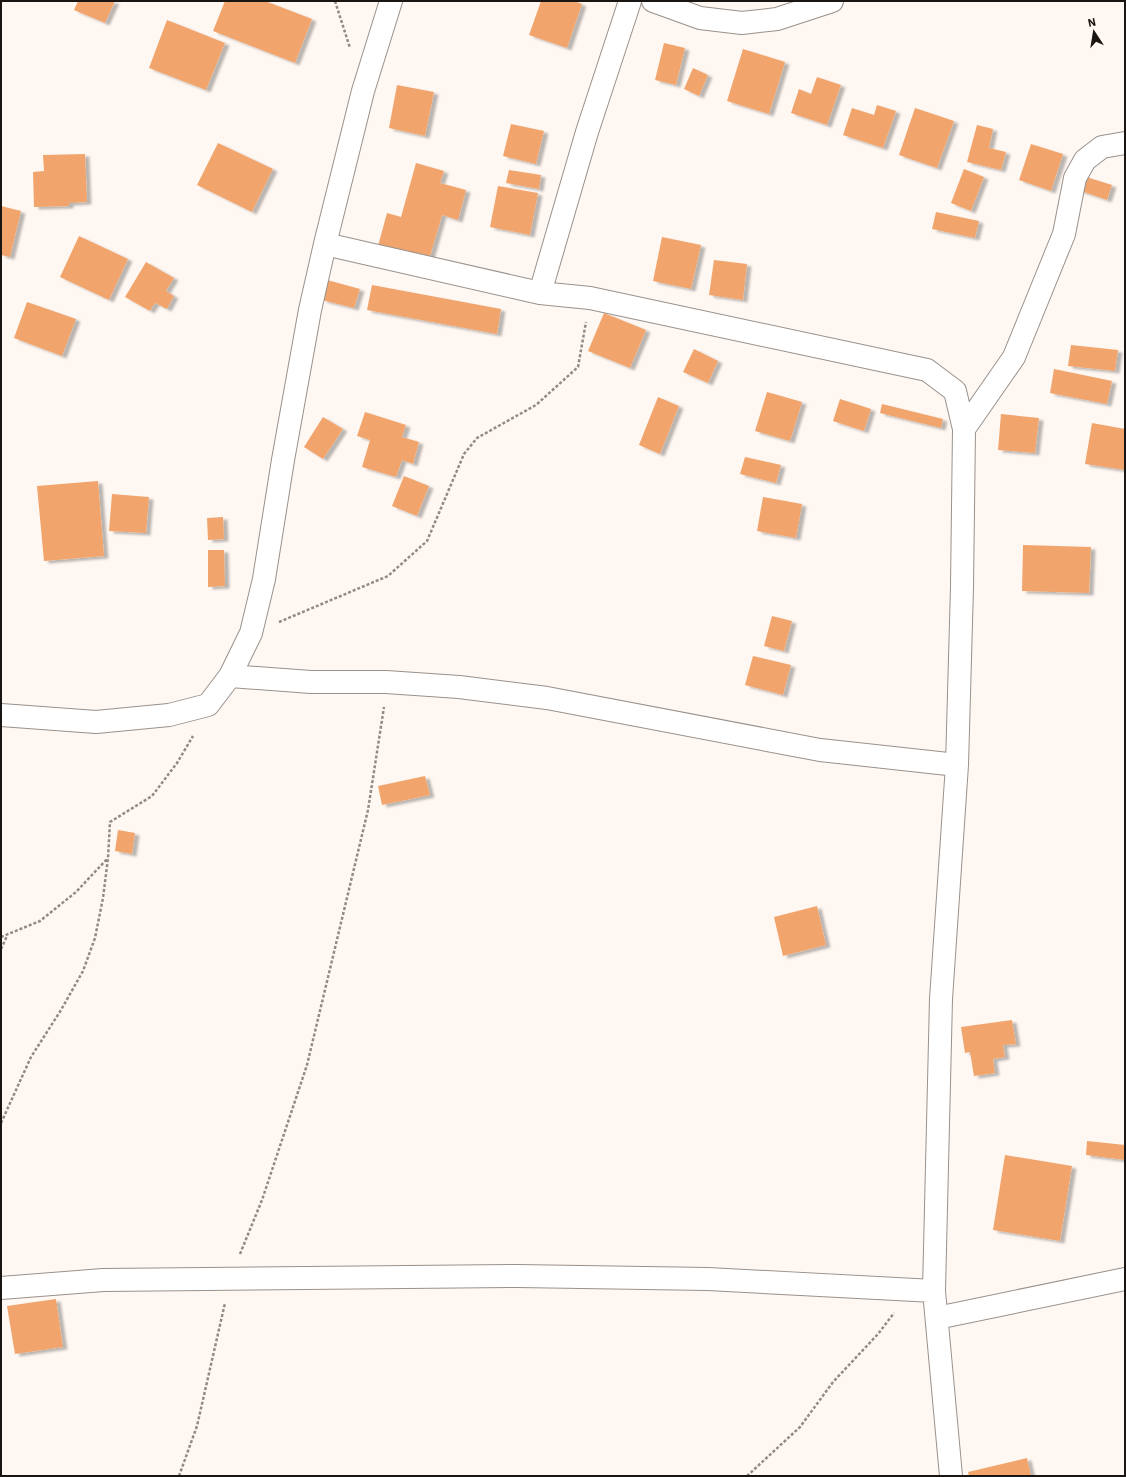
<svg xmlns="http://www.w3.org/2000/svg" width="1126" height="1477" font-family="'IBM Plex Sans',sans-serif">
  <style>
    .building { fill: #f1a56d; filter: url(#shadow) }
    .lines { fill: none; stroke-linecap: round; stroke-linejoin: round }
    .minor-casing { stroke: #99918b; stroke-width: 24 }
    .path { stroke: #908b87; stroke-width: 2.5; stroke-dasharray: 3 2; stroke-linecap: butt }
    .minor { stroke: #fff; stroke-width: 22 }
  </style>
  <defs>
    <filter id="shadow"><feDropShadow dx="4.5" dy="2.5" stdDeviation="1" flood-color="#0004"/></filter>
  </defs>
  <rect width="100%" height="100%" fill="#fff7f2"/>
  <!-- building -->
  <path class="building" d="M78,1H115L105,23L74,10Z
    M225,1H265L312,19L295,63L213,31Z
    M541,1H574L582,4L567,48L529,35Z
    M167,20L225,43L206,90L149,68Z
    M664,43L685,48L676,85L655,80Z
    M743,49L785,62L769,114L727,101Z
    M693,68L708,75L699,96L684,89Z
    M817,77L841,85L827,125L791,113L799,89L811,94Z
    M397,85L434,92L425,136L389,128Z
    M877,105L896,111L883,148L843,135L852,108L874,115Z
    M915,108L954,121L937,168L899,155Z
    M511,124L544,131L536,164L503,156Z
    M977,125L993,129L989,148L1006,152L1001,170L967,162Z
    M218,143L273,169L252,212L197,185Z
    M1031,144L1063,154L1051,191L1019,180Z
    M85,154L87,202L69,203V206L34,207L33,172L44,171L43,155Z
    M416,163L444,171L440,183L466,190L458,220L442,215L429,260L378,246L387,213L401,217Z
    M964,169L984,177L971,211L951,203Z
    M509,170L541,175L539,189L506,183Z
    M1083,176L1112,185L1107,200L1078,190Z
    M498,186L538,193L530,235L490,227Z
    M1,206L21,211L10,257L1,255Z
    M936,212L979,221L975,238L932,229Z
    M79,236L128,259L109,300L60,277Z
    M662,237L701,245L691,289L653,281Z
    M714,260L747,264L743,300L709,295Z
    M146,262L174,278L166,291L174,296L167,309L155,303L150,311L125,297Z
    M327,280L360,289L354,308L322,300Z
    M372,285L501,309L497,334L367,310Z
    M27,302L76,319L62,356L14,338Z
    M604,313L646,330L630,368L588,351Z
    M1071,345L1118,350L1115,371L1068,366Z
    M694,349L718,361L708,383L683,372Z
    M1054,369L1112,381L1107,404L1050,393Z
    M767,392L802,402L790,441L755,431Z
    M658,397L679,406L660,454L639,445Z
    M840,399L871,409L864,431L833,421Z
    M882,404L943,419L941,428L880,413Z
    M365,412L406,425L402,437L419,442L413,464L402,460L396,477L362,467L370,440L357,436Z
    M1001,414L1039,418L1035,453L998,450Z
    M323,417L343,429L323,459L304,447Z
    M1092,423L1125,429V470L1085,464Z
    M745,457L781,465L776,483L740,474Z
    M404,476L429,486L417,516L392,506Z
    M98,481L104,556L44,561L37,486Z
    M112,494L149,497L146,533L109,531Z
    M763,497L802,504L796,538L757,531Z
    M223,517L224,539L208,540L207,518Z
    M1023,545L1091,547L1089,593L1022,591Z
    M208,550H224L225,586L208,587Z
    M772,616L792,621L784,651L764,646Z
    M753,656L791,665L783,695L745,685Z
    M425,776L430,795L382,805L378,786Z
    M118,830L135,833L132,854L115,851Z
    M817,906L826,945L783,956L774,917Z
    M1012,1020L1016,1044L1003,1045L1005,1057L993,1059L995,1073L974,1076L970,1052L965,1053L961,1027Z
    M1087,1141L1125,1145V1160L1086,1155Z
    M1005,1155L1072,1166L1060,1241L993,1230Z
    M56,1299L63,1347L15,1354L7,1306Z
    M1027,1458L1031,1476H969L968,1472Z"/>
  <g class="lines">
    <!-- minor casing -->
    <g class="minor-casing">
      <path id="minor" d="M653,1L700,18L742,23L777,19L832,1
        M325,244L540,293L590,298L927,370L955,391L964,429L962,587L957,765L941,999L934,1291L951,1476
        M540,293L587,132L630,1
        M964,429L1014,357L1064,234L1075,178L1085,160L1102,147L1125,143
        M230,676L311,682H386L459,687L547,698L820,750L957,765
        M1,715L96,722L169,715L208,705L230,676L251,633L264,579L283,460L310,310L325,244L363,91L391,1
        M1,1288L103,1280L518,1276L708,1279L934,1291
        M937,1318L1125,1279"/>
    </g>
    <!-- path -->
    <path class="path" d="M335,1L350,48
      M279,622L388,576L427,541L464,454L477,438L536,405L578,367L586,322
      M1,937L40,921L76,892L108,858
      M1,949L7,936
      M1,1123L31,1057L61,1010L83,971L95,938L103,898L108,858L110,822L152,796L177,763L193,736
      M240,1254L262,1200L307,1065L368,810L384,707
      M179,1476L197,1426L225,1303
      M747,1476L800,1427L833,1382L878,1334L894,1313"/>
    <!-- minor -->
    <use href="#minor" class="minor"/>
  </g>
  <!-- border -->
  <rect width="1126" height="1477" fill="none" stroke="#181513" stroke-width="4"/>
  <!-- north arrow -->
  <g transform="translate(1094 32) rotate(348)" stroke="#fff7f2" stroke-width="3" paint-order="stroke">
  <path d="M0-3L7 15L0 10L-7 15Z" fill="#181513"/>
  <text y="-6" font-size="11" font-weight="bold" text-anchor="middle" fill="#181513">N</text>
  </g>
</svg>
